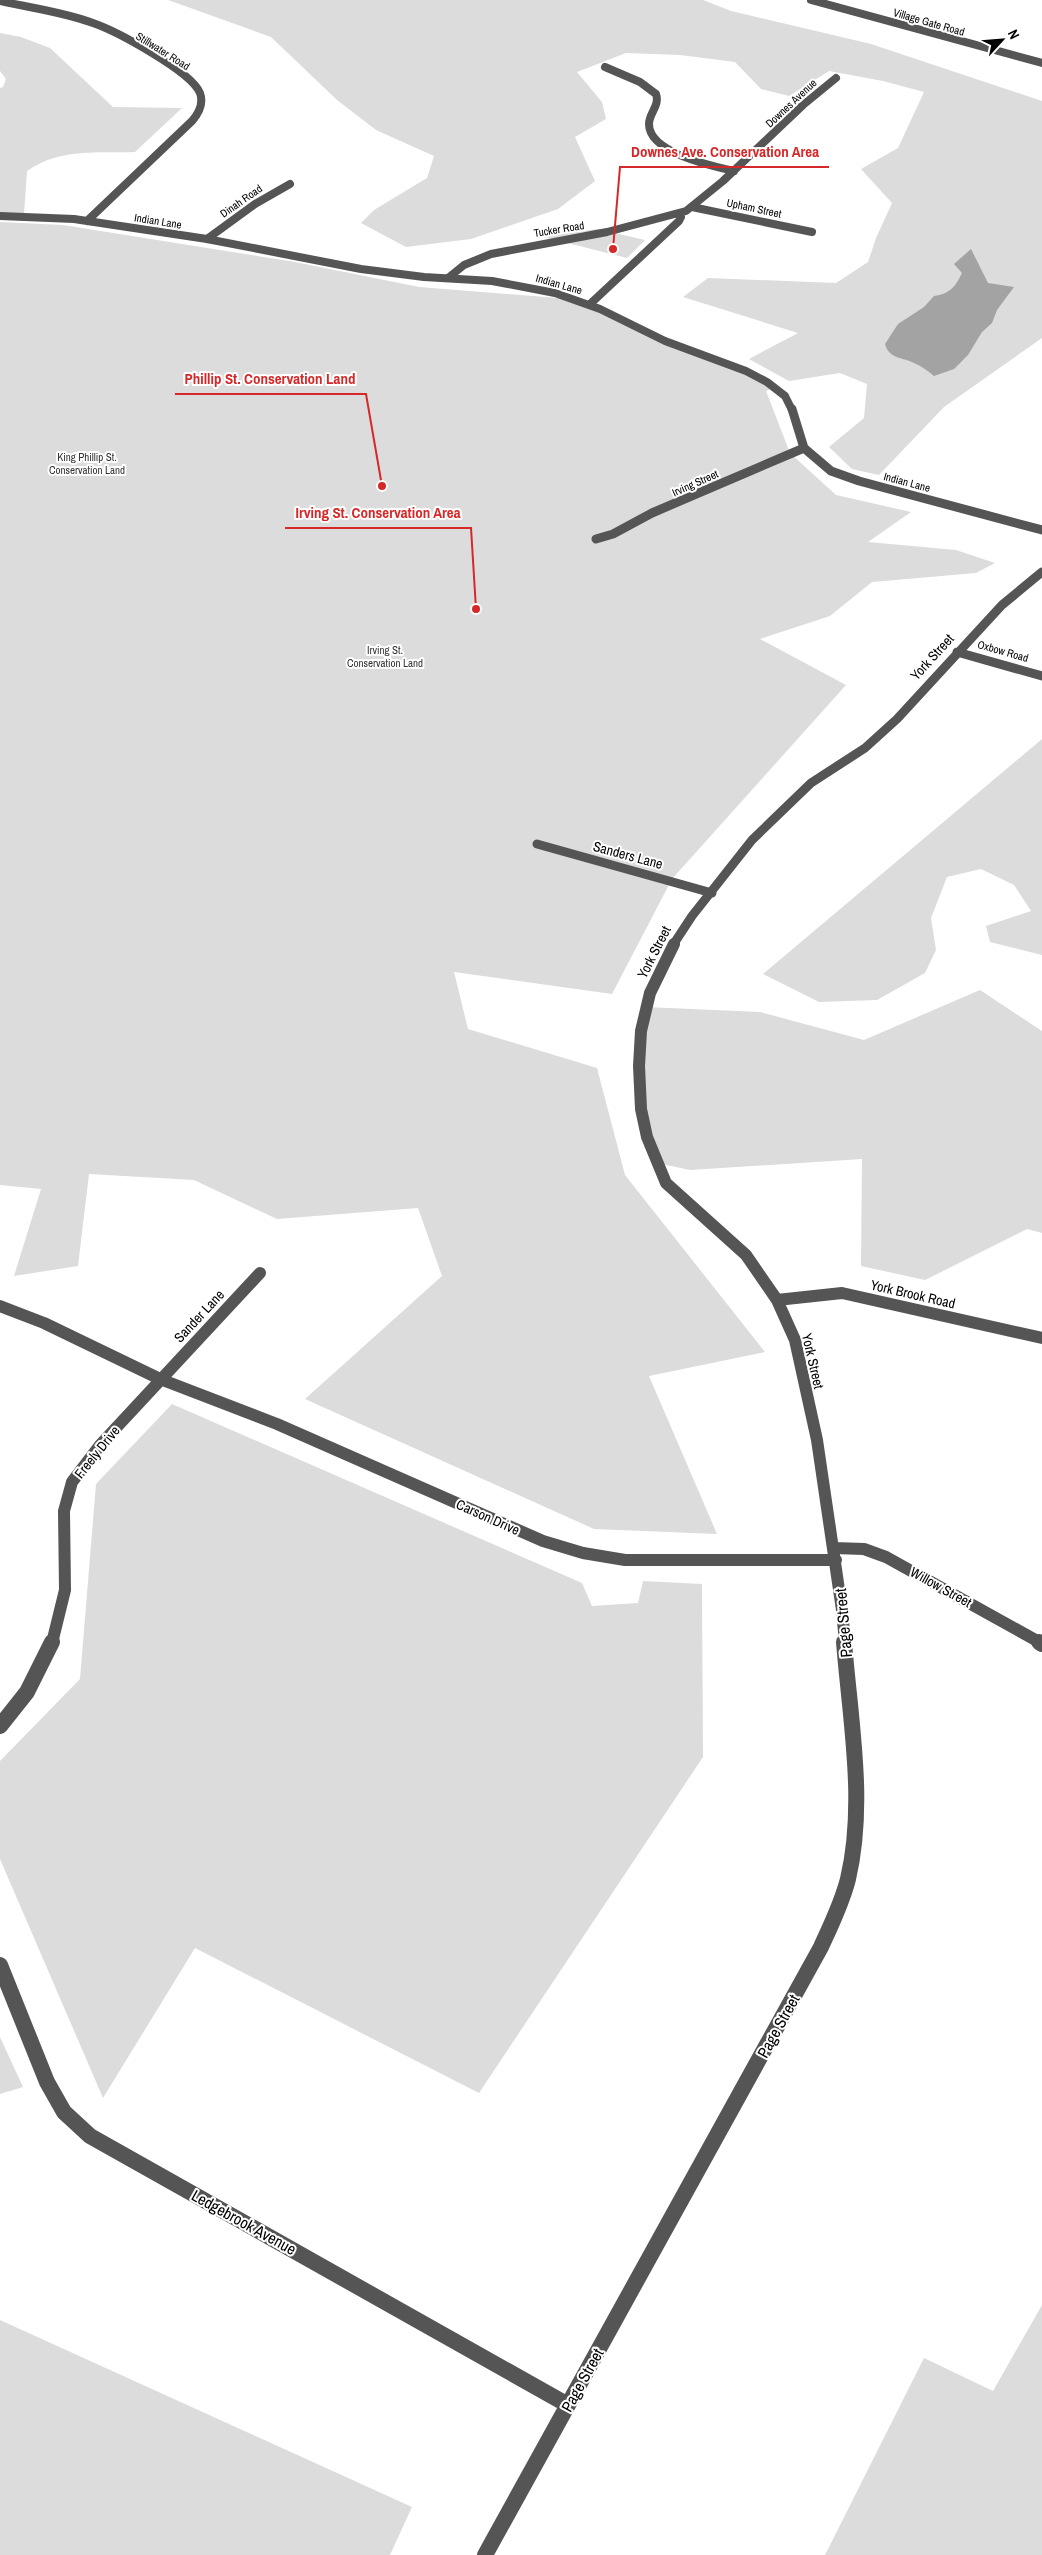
<svg xmlns="http://www.w3.org/2000/svg" width="1042" height="2555" font-family="'Archivo Narrow',sans-serif">
  <style>
    .green { fill: #dcdcdc }
    .water { fill: #a3a3a3 }
    .lines { fill: none; stroke-linecap: round; stroke-linejoin: round }
    .minor-far3 { stroke: #555; stroke-width: 8 }
    .minor-far2 { stroke: #555; stroke-width: 9 }
    .minor-far1 { stroke: #555; stroke-width: 12 }
    .minor { stroke: #555; stroke-width: 16 }
    .labels { text-anchor: middle; dominant-baseline: central; stroke-width: 4; stroke-linejoin: round; paint-order: stroke }
    .far-street-label { font-size: 11px; fill: #000; stroke: #fff }
    .far-park-label { font-size: 11px; fill: #333; stroke: #fff }
    .street-label { font-size: 14px; fill: #000; stroke: #fff }
    .near-street-label { font-size: 16px; fill: #000; stroke: #fff }
    .leader { fill: none; stroke: #d62828; stroke-width: 2 }
    .callout-dot { fill: #d62828; stroke: #fff; stroke-width: 2 }
    .callout-label { font-size: 15px; text-anchor: middle; font-weight: bold; fill: #d62828; stroke: #fff; stroke-width: 4; stroke-linejoin: round; paint-order: stroke }
  </style>
  <rect width="100%" height="100%" fill="#fff"/>
  <!-- green -->
  <path class="green" d="M168,0H703L731,11L871,44L1042,101V338L944,407L879,475L852,469L829,447L864,418L867,384L840,373L789,381L749,359L798,333L683,297L708,278L836,283L868,262L876,238L892,203L861,169L898,148L924,92L883,81L829,71L789,96L761,89L735,62L680,55L626,53L577,72L602,102L606,119L575,137L595,181L558,209L471,239L406,247L361,223L374,210L427,178L434,156L376,130L337,100L271,37Z
    M0,33L21,37L50,48L113,107L182,108L135,152C97,153 59,148 27,171L24,214L0,213V88L3,87L6,79L0,71Z
    M0,222L63,225L295,262L419,287L558,298L564,295L637,327L725,360L771,389L766,391L790,453L836,495L911,512L868,542L956,550L995,563L976,573L872,582L830,616L760,639L846,685L672,879L612,994L454,972L468,1029L597,1068L625,1175L765,1352L649,1376L717,1534L594,1529L305,1399L442,1276L418,1208L277,1219L194,1180L89,1174L78,1266L14,1276L41,1189L0,1185Z
    M597,229L645,240L627,258L544,237Z
    M1042,739V955L990,942L986,926L1031,911L1014,885L981,869L947,877L931,918L936,950L925,973L877,1000L819,1002L763,974Z
    M980,990L1042,1031V1233L1027,1229L925,1280L861,1266L862,1159L690,1170L657,1163L641,1109L646,1007L760,1012L864,1040Z
    M172,1404L582,1583L592,1606L638,1603L643,1581L702,1584L703,1757L479,2093L195,1948L103,2098L0,1859V1761L80,1679L96,1484Z
    M0,2037L23,2087L0,2094Z
    M1042,2305V2555H825L924,2358L993,2391Z
    M0,2320L412,2507L390,2555H0Z"/>
  <!-- water -->
  <path class="water" d="M971,249L988,283L1014,287L997,310L992,323L982,332L968,355L954,369L934,376C928,371 921,366 914,363C902,357 889,359 885,344L898,324L924,307L934,296C950,294 955,287 962,273L954,264Z"/>
  <g class="lines">
    <!-- minor-far3 -->
    <path class="minor-far3" d="M811,0L1042,63
      M0,1C31,8 63,12 93,23C116,31 191,71 200,93C204,104 199,113 192,121L87,221
      M605,67L640,82L656,94C660,106 649,113 649,124C649,153 712,166 734,171
      M692,207L812,232
      M0,216L74,219L207,239L361,269L424,277L492,281L555,293L600,309L665,341L746,371L767,382L785,396L792,410
      M207,239L255,204L290,184
      M448,278L464,265L491,254L607,232L686,211L723,181L803,105L836,78
      M589,305L679,221L681,217L679,214"/>
    <!-- minor-far2 -->
    <path class="minor-far2" d="M792,409L804,448L831,471L859,481L1042,530
      M596,539L613,534L652,513L804,448
      M957,652L1042,676
      M537,844L712,893
      M673,945L692,916L752,840L811,783L865,748L897,719L1002,605L1042,572"/>
    <!-- minor-far1 -->
    <path class="minor-far1" d="M674,944L650,993L641,1031L639,1066L641,1109L647,1137L666,1183L746,1255L777,1300L795,1340L817,1440L842,1610L845,1643
      M777,1300L842,1293L1042,1338
      M0,1306L44,1323L160,1379L277,1424L543,1541L583,1553L625,1560H836
      M834,1548L864,1549L886,1557L1041,1643
      M52,1643L65,1590L64,1511L72,1482L101,1444L260,1273"/>
    <!-- minor -->
    <path class="minor" d="M1039,1642L1042,1644
      M0,1726L27,1692L52,1642
      M0,1965L47,2082L64,2112L90,2136L568,2405
      M485,2555L821,1947C831,1925 842,1903 848,1879C866,1803 850,1719 844,1642"/>
  </g>
  <g class="labels">
    <!-- far-street labels -->
    <g class="far-street-label">
      <text transform="translate(929 22) rotate(16)">Village Gate Road</text>
      <text transform="translate(163 51) rotate(32)">Stillwater Road</text>
      <text transform="translate(791 103) rotate(-43)">Downes Avenue</text>
      <text transform="translate(241 201) rotate(-35)">Dinah Road</text>
      <text transform="translate(754 208) rotate(12)">Upham Street</text>
      <text transform="translate(158 221) rotate(9)">Indian Lane</text>
      <text transform="translate(559 229) rotate(-9)">Tucker Road</text>
      <text transform="translate(559 284) rotate(16)">Indian Lane</text>
      <text transform="translate(907 482) rotate(15)">Indian Lane</text>
      <text transform="translate(695 483) rotate(-24)">Irving Street</text>
      <text transform="translate(1003 651) rotate(16)">Oxbow Road</text>
    </g>
    <!-- far-park labels -->
    <g class="far-park-label">
      <text x="87" y="457">King Phillip St.<tspan x="87" dy="13">Conservation Land</tspan></text>
      <text x="385" y="650">Irving St.<tspan x="385" dy="13">Conservation Land</tspan></text>
    </g>
    <!-- street labels -->
    <g class="street-label">
      <text transform="translate(932 657) rotate(-48)">York Street</text>
      <text transform="translate(628 855) rotate(15)">Sanders Lane</text>
      <text transform="translate(654 952) rotate(-63)">York Street</text>
      <text transform="translate(913 1294) rotate(13)">York Brook Road</text>
      <text transform="translate(199 1316) rotate(-47)">Sander Lane</text>
      <text transform="translate(813 1361) rotate(77)">York Street</text>
      <text transform="translate(97 1452) rotate(-51)">Freely Drive</text>
      <text transform="translate(488 1517) rotate(24)">Carson Drive</text>
      <text transform="translate(941 1587) rotate(29)">Willow Street</text>
    </g>
    <!-- near-street labels -->
    <g class="near-street-label">
      <text transform="translate(843 1623) rotate(-95)">Page Street</text>
      <text transform="translate(778 2026) rotate(-61)">Page Street</text>
      <text transform="translate(244 2222) rotate(29)">Ledgebrook Avenue</text>
      <text transform="translate(582 2380) rotate(-61)">Page Street</text>
    </g>
  </g>
  <!-- callouts -->
  <path class="leader" d="M613 249L620 167H829M382 486L366 394H175M476 609L471 528H285"/>
  <g class="callout-dot">
    <circle cx="613" cy="249" r="5"/>
    <circle cx="382" cy="486" r="5"/>
    <circle cx="476" cy="609" r="5"/>
  </g>
  <g class="callout-label">
    <text x="725" y="157">Downes Ave. Conservation Area</text>
    <text x="270" y="384">Phillip St. Conservation Land</text>
    <text x="378" y="518">Irving St. Conservation Area</text>
  </g>
  <!-- north arrow -->
  <g transform="translate(1002 40) rotate(64)" stroke="#ffffff" stroke-width="4" paint-order="stroke">
  <path d="M0-4L9 19L0 12L-9 19Z" fill="#000000"/>
  <text y="-8" font-size="14" font-weight="bold" text-anchor="middle" fill="#000000">N</text>
  </g>
</svg>
